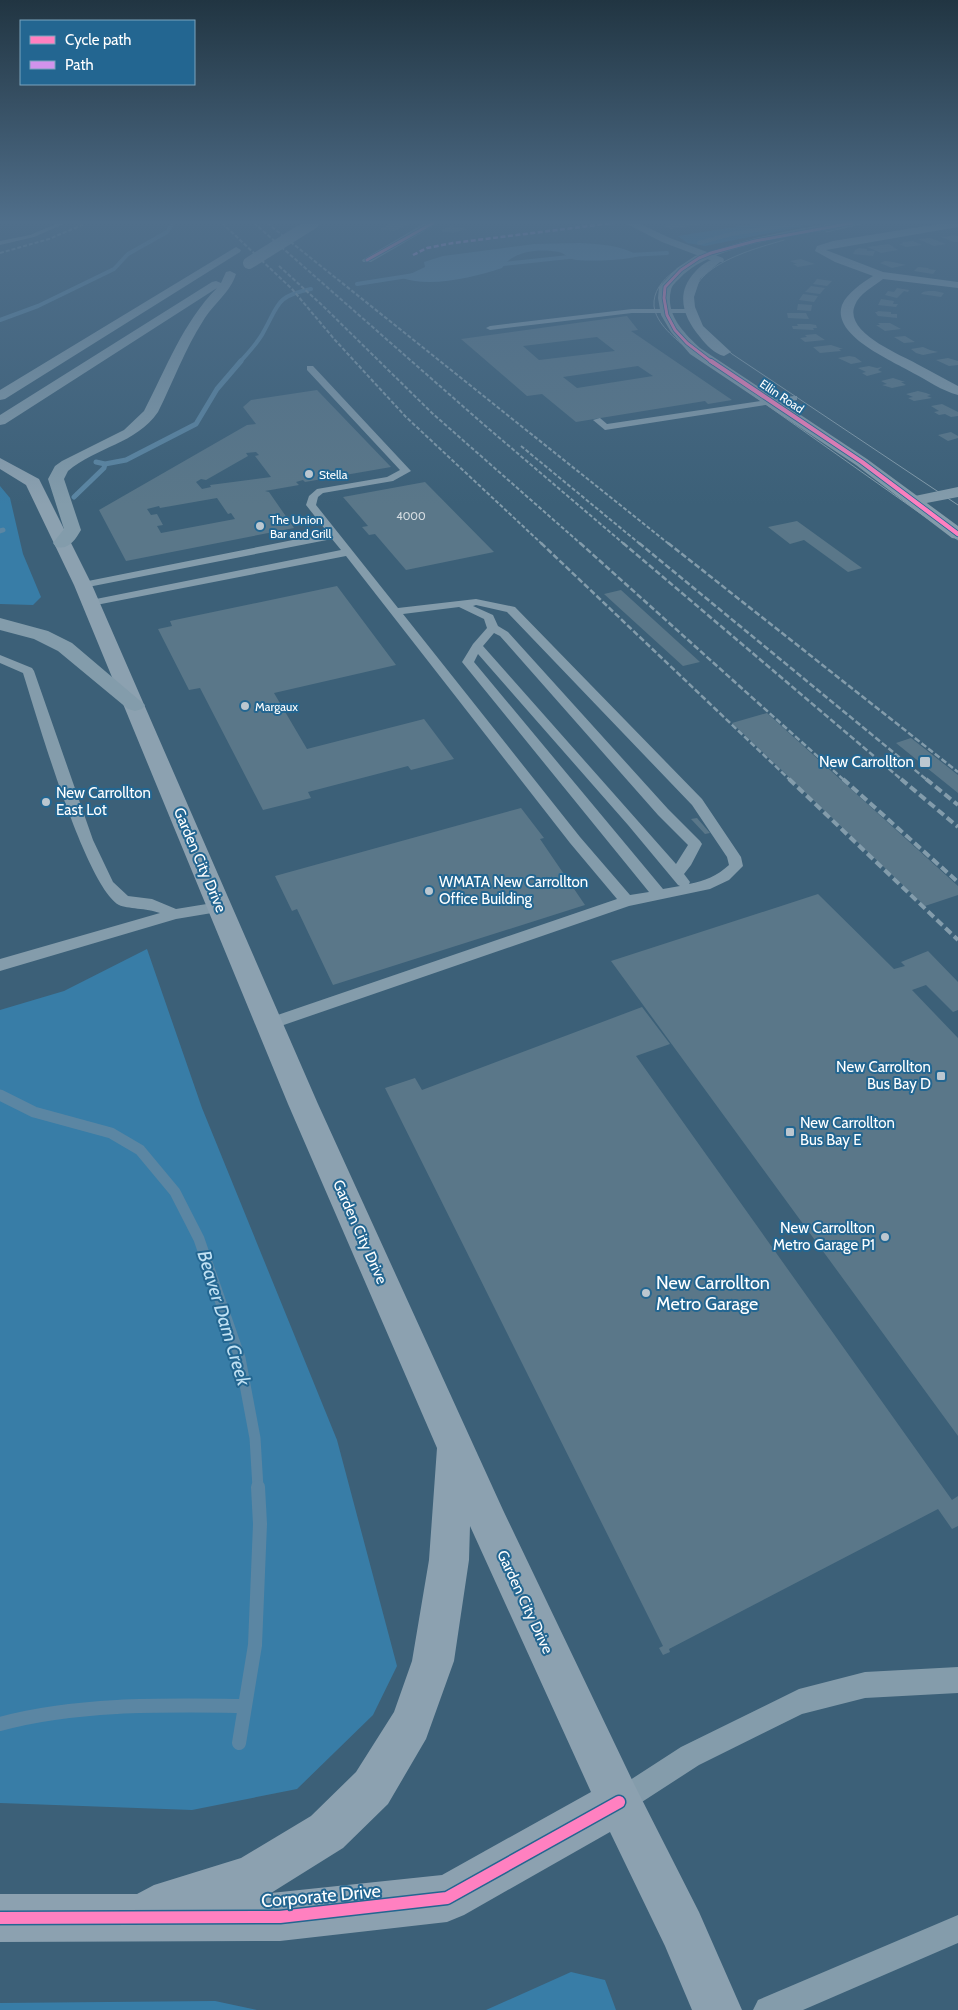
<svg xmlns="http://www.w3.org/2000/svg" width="958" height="2010" font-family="Cabin,sans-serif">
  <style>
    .green { fill: #387da7 }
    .water { fill: #5b86a3 }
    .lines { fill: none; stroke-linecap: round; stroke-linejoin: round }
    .stream-far3 { stroke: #5b86a3; stroke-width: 4 }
    .stream-far2 { stroke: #5b86a3; stroke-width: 5 }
    .stream-far1 { stroke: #5b86a3; stroke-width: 11 }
    .stream { stroke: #5b86a3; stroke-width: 14 }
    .building { fill: #5a7789; fill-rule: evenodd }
    .service { fill: #849cab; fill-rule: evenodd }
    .minor { fill: #849cab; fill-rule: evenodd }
    .tertiary { fill: #849cab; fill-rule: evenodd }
    .secondary { fill: #8ca1b0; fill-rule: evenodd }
    .motorway { fill: #839cab; fill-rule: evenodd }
    .tram { stroke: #839cab; stroke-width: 1 }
    .rail-far2 { stroke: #839cab; stroke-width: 2; stroke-dasharray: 4 2; stroke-linecap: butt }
    .rail-far1 { stroke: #839cab; stroke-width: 2.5; stroke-dasharray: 6 2.5; stroke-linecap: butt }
    .rail { stroke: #839cab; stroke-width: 4; stroke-dasharray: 8 4; stroke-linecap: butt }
    .motorway-bridge { stroke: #839cab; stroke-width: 12 }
    .quiet { stroke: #d193ec; stroke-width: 2.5; stroke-dasharray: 5 2.5; stroke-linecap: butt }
    .cycleway-far2-casing { stroke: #236691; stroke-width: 4.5 }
    .cycleway-far1-casing { stroke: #236691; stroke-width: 6 }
    .cycleway-casing { stroke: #236691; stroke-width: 15 }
    .cycleway-far2 { stroke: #ff80c0; stroke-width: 3 }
    .cycleway-far1 { stroke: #ff80c0; stroke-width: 4.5 }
    .cycleway { stroke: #ff80c0; stroke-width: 12 }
    .poi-dot { fill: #bbc7d0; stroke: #236691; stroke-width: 2 }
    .labels { text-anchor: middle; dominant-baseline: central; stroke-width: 4; stroke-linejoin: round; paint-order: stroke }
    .far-number-label { font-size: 11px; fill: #d6dde2 }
    .far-street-label { font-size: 12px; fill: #fff; stroke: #236691 }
    .far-poi-label { font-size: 12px; fill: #fff; stroke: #236691; text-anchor: start }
    .poi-label { font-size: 15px; fill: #fff; stroke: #236691; text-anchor: end }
    .street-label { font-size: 15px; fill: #fff; stroke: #236691 }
    .near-poi-label { font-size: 18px; fill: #fff; stroke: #236691; text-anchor: start }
    .near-street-label { font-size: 18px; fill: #fff; stroke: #236691 }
    .near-water-label { font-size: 19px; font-style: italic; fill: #c1e1f3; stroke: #236691 }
  </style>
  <rect width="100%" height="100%" fill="#3c6078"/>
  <!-- green -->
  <path class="green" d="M759,223H819L705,246L687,243L678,236Z
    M0,486L10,498L23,554L41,597L33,605L0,604Z
    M147,949L202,1108L337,1440L397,1666L373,1715L297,1789L192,1810L0,1803V1010L64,991Z
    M571,1972L605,1980L616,2010H486Z
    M215,2001L257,2010H0V2003Z"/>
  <!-- water -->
  <path class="water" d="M580,243C600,244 621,245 639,256C620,261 595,261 576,260C568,259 566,254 559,252C540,248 512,251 502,268C475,277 430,288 402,278L425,267L424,262L443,256L534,244Z"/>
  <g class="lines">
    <!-- stream-far3 -->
    <path class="stream-far3" d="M699,243L731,234L802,223
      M628,255L667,253
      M494,265L578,256
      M357,284L414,275
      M0,320L38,306L114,269L128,254L167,232L173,223
      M239,363C248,353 258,343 264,331C279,304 276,296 311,289"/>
    <!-- stream-far2 -->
    <path class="stream-far2" d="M105,464L126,460L196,424L217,389L241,361
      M74,497L104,468L105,464L96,462
      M0,531L3,530"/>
    <!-- stream-far1 -->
    <path class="stream-far1" d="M0,1095L34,1112L111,1133L140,1150L175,1192L199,1239L240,1358L255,1438L258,1488"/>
    <!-- stream -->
    <path class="stream" d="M0,1724C77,1703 165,1705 245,1706
      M239,1743L255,1645L260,1524L258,1487"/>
  </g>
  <!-- building -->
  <path class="building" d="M391,223H410L394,231L380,229Z
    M679,223H705V224L670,229L662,225Z
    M450,226L466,229L453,233L440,231Z
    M950,235L958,236V242H954L941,237L952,236Z
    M930,238L946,244L934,246L918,239Z
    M913,241L922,245L906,247L899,244H903L901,243H904L902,242Z
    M889,244L898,250L881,253L867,247Z
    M859,248L867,249V251H875L873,256L853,254L855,250Z
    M801,259L809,262L815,264L798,267L793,264H797L790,261Z
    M885,261L893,262L906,265L892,268L880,263Z
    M918,267L929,268L928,269L936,270L933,274L914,271Z
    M817,279L832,281L827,286L813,284Z
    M811,286L825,288L820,294L805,292Z
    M897,288L909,290L908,292L904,291L897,298L885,295L888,291L894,292Z
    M928,291H935L944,293L941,297L921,294L923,292Z
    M803,294L818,296L814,302L799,300Z
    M881,299L894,301L893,304H898L896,307L878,305Z
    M798,304L812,305L811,311L797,310Z
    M877,311L891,312V314H897V318L878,316L875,312H878Z
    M787,313H806L809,319L788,318Z
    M627,316L638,330L631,331L732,400L708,404L705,401L576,422L542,394L527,396L461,339ZM597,337L615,351L539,360L523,346ZM638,366L653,376L577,388L563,377Z
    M878,323H890L901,329L885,331L876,325H880Z
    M797,324H810L816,325L817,328H813L814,330L793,329L792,326H798Z
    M816,334L825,340L805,342L800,338L807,337L805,335Z
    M905,336L915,342L904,343L894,337Z
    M831,345L843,349H839L841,351L820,353L813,347Z
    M923,347L930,350L938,352L923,355L916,353L911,349Z
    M849,356L855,357L862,362L851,364L838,358Z
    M948,358L958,361V365L949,366L936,360Z
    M869,366L877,368L882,367L878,370L882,372L867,376L862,373L866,372L858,368Z
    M893,378L905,382H901L906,385L892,388L882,385L887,384L881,381Z
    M317,390L391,467L305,482L303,480L296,482L299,485L265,491L269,492L294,528L126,561L99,510L247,425L256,424L243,407L251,400ZM256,452L259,455L255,456L271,477L210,485L211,487L202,489L196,482L201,479L206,480L248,456L246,453ZM217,498L228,514L231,513L235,519L161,533L157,526L163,525L157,514L151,515L147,509L159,506L160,508Z
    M918,391L926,393L931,395L927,396L932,398L914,401L908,398L913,397L906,394Z
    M942,404L958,412V416L951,417L945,414L939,415L934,412L939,411L931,406Z
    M951,432L958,436V438L948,441L938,435Z
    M425,482L494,552L406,570L375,534L369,535L362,527L368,526L343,497Z
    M797,521L862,568L848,572L804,540L790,544L768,527Z
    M337,586L396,665L274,693L307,749L424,719L454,759L411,770L408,766L308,792L311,798L263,810L200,688L189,690L158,629L172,626L170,621Z
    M621,590L700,662L683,666L604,594Z
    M767,713L958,886V895L925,906L732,723Z
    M911,738L958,775V793L896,743Z
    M521,808L544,838L540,839L585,905L333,985L297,909L292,911L275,876Z
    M697,818L710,833L705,834L691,819Z
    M818,894L894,969L905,966L901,962L928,951L958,982V1010L953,1012L926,985L912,990L958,1038V1436L611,961Z
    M642,1007L670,1044L636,1056L952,1500L958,1496V1526L952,1529L938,1509L669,1649L670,1652L663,1655L659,1648L663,1646L385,1088L415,1078L422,1090Z"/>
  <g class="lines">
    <!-- service -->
    <path class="service" d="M58,223H66L34,237L0,245V241L30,235Z
      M632,309H689L693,311L689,313H632L490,330L486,328L490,326Z
      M307,366H313L411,471L393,481L323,493L318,497L316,505L398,608L476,599L515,607L702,799L741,857L743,866L729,880L710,889L629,906L275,1028L269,1030L263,1028L261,1024L263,1020L617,899L570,843L346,556L91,606L86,603L91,600L341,550L332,539L83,588L78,585L83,582L328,533L306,505L309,496L317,489L387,477L400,470L307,370ZM476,605L507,612L692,805L727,857L729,865C717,876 705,881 689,884L690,882L684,874L691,865L702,844L700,841L668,809L508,632L498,626L493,615L473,606ZM459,607L484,619L487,628L473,644L462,662L649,892L630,895L580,837L403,614ZM494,633L500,636L658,815L688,845L676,864L483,646ZM478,654L628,825L678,885L680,886L663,889L474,662Z
      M794,396H797V400L605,430L593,420L600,418L607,424Z
      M0,655L32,668L34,671L93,840L113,882L128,896L152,899L176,909L219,902L224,903L226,907L224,911L176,919L0,971V959L160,913C147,908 127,909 119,905C85,885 37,717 23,673L0,663Z
      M958,1667V1693L865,1698L802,1714L699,1765L628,1811L619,1815L610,1811L606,1802L610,1793L681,1747L799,1689L865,1672Z
      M958,1915V1943L803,2010H753L758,2000Z"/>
    <!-- minor -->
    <path class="minor" d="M425,223H438L371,262H363L362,260Z
      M625,223H638L670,238L723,258L724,260L723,262H715L662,242Z
      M944,223H958V227L826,250L883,272L958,282V288L883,279C874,286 859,294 855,305C843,332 899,354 917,364C931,371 944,379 958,386V395C942,391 927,380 913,373C893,361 831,336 842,305C847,293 862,283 873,276L835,262L815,251L817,246L833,241Z
      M958,487V497L916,505L910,503L908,500L910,497Z"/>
    <!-- tertiary -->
    <path class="tertiary" d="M835,223H857L852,226C805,235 712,243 680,278C676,282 672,285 671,290C665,315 684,333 700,348L867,459L958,526V539L952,538L856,465L690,354L671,332L661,315L658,298L659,287L677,268L695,256L755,238Z
      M714,259L720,262L700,279L694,297L695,307L703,326L731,352L724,356C715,354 706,345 700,337C683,317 675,293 695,272C700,266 707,261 714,259Z"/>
    <!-- secondary -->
    <path class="secondary" d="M0,458L39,479L92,585L318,1104L503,1510L635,1786L699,1912L742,2010H692L665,1946L610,1832L464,1915L447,1922L280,1941L0,1942V1894H137L154,1885L241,1858L311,1816L356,1772L394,1712L412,1661L429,1560L437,1448L288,1104L74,585L26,485L0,469ZM470,1526L591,1792L442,1875L271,1893L343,1848L388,1804L426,1739L454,1661L469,1560Z"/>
    <!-- motorway -->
    <path class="motorway" d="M236,247L241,250L240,252L5,399L0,400V390Z
      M230,271L236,274C230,293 213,304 203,321C185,349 173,382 158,412C136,444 96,447 68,471L64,479L81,530C75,540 69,550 56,547L53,543L64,529L48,479L55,466L62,461L124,430L144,411C166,369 183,322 217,288L5,424L0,425V415L212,282L216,281L221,283L226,272Z
      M0,618L48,631L72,643L145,705L142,709L135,711L128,709L58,651L34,639L0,630Z"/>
    <!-- tram -->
    <path class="tram" d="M834,223C794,231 650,251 654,306C656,324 676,339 689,350L958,540
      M826,232L865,223
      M784,240C754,249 681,267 694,311C699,329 719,342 732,354L958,505"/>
    <!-- rail-far2 -->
    <path class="rail-far2" d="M222,223L292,289L335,340L406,417L542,544
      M254,223L482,423L624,544
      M267,223L669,544
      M0,253L49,239L87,223
      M279,266L323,306L432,413L581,544
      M521,446L640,544"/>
    <!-- rail-far1 -->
    <path class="rail-far1" d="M541,543L790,780
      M580,543L844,780
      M623,543L902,780
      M639,543L927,780
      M668,543L958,772"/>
    <!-- rail -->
    <path class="rail" d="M789,779L958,940
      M843,779L958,882
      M901,779L958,827
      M926,779L958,805"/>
    <!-- motorway-bridge -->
    <path class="motorway-bridge" d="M249,263L313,223"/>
    <!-- quiet -->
    <path class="quiet" d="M413,255L427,248L453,243L613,223"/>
    <!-- cycleway-far2 casing -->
    <g class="cycleway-far2-casing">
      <path id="cycleway-far2" d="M367,260L433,223
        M713,363L687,343L675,330L667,315L664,298L665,287L681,270L699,258L711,253L755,241L852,223"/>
    </g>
    <!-- cycleway-far1 casing -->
    <g class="cycleway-far1-casing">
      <path id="cycleway-far1" d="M711,361L862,462L958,534"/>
    </g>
    <!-- cycleway casing -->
    <g class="cycleway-casing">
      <path id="cycleway" d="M0,1918L280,1917L447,1898L619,1802"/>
    </g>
    <!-- cycleway-far2 -->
    <use href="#cycleway-far2" class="cycleway-far2"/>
    <!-- cycleway-far1 -->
    <use href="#cycleway-far1" class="cycleway-far1"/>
    <!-- cycleway -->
    <use href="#cycleway" class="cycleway"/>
  </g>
  <!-- sky -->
  <linearGradient id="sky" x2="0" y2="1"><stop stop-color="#213542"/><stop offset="0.44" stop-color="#506f8b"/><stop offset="1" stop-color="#506f8b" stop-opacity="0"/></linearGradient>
  <rect width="958" height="505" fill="url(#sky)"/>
  <!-- markers -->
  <g class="poi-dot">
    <circle cx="309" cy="474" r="5"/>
    <circle cx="260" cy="526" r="5"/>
    <circle cx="245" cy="706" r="5"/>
    <rect x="919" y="756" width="12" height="12" rx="2.5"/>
    <circle cx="46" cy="802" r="5"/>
    <circle cx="429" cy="891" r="5"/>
    <rect x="936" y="1071" width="10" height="10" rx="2.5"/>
    <rect x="785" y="1127" width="10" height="10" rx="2.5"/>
    <circle cx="885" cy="1237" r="5"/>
    <circle cx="646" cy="1293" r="5"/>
  </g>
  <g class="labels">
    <!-- far-number labels -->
    <g class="far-number-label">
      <text x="411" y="516">4000</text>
    </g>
    <!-- far-street labels -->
    <g class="far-street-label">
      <text transform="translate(782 396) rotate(34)">Ellin Road</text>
    </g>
    <!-- far-poi labels -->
    <g class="far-poi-label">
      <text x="319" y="474">Stella</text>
      <text x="270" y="519">The Union<tspan x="270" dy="14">Bar and Grill</tspan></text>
      <text x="255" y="706">Margaux</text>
    </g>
    <!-- poi labels -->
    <g class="poi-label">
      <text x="914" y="762">New Carrollton</text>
      <text x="56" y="793" text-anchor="start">New Carrollton<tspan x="56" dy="17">East Lot</tspan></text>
      <text x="439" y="882" text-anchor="start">WMATA New Carrollton<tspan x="439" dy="17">Office Building</tspan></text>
      <text x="931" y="1067">New Carrollton<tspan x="931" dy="17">Bus Bay D</tspan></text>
      <text x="800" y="1123" text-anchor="start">New Carrollton<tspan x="800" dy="17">Bus Bay E</tspan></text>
      <text x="875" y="1228">New Carrollton<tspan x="875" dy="17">Metro Garage P1</tspan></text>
    </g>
    <!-- street labels -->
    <g class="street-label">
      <text transform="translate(200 860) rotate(67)">Garden City Drive</text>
      <text transform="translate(360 1232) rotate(66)">Garden City Drive</text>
      <text transform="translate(525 1602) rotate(65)">Garden City Drive</text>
    </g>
    <!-- near-poi labels -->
    <g class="near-poi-label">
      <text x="656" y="1283">New Carrollton<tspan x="656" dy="21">Metro Garage</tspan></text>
    </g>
    <!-- near-street labels -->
    <g class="near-street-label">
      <text transform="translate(321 1896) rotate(-5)">Corporate Drive</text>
    </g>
    <!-- near-water labels -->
    <g class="near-water-label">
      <text transform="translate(224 1318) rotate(73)">Beaver Dam Creek</text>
    </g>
  </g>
  <!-- legend -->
  <rect x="20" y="20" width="175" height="65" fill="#236691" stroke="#7ba3bd"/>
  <rect x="30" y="36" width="25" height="8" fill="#ff80c0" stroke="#7ba3bd"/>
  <text x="65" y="45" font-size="15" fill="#ffffff">Cycle path</text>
  <rect x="30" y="61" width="25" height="8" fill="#d193ec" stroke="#7ba3bd"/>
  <text x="65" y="70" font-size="15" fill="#ffffff">Path</text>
</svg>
